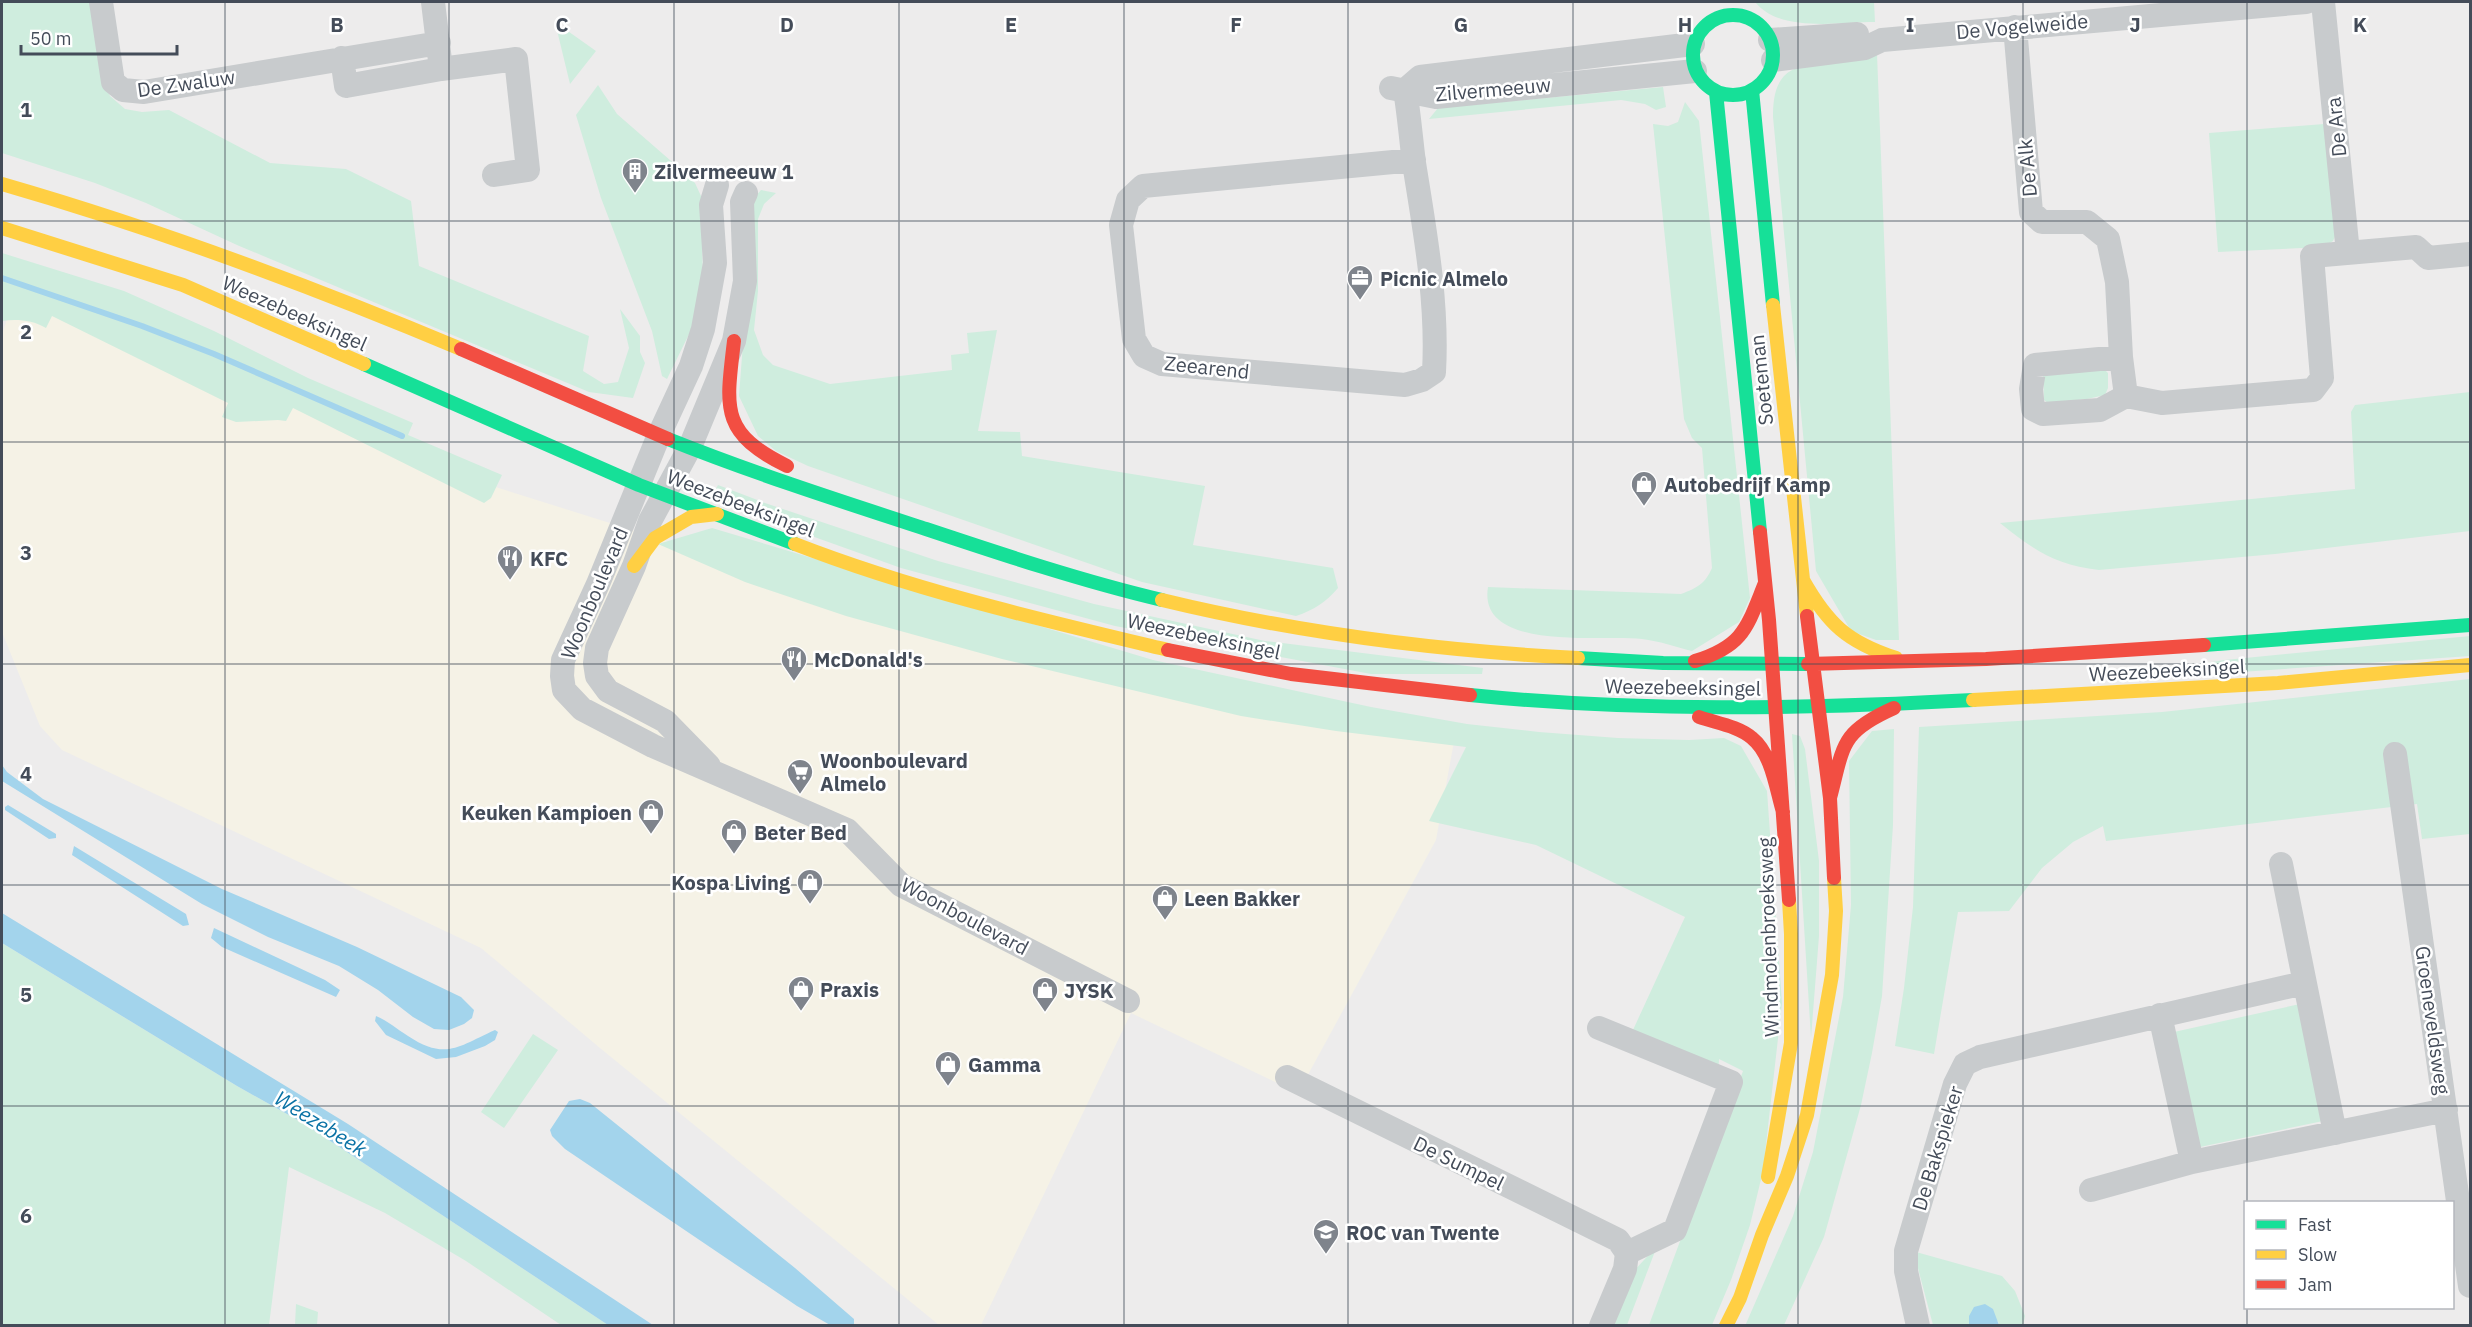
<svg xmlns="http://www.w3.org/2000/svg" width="2472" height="1327" font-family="'IBM Plex Sans',sans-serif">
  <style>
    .commercial { fill: #f5f2e6 }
    .green { fill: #cfedde }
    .water { fill: #a3d4ec }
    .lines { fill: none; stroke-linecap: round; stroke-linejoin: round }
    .stream { stroke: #a3d4ec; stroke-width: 6 }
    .street { stroke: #c8cbcd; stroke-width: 24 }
    .fast { stroke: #16e098; stroke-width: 14 }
    .slow { stroke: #ffcf43; stroke-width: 14 }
    .jam { stroke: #f24e42; stroke-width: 14 }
    .grid { fill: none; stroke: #444c59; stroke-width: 1.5; stroke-opacity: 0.55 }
    .labels { text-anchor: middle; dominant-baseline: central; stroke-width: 5; stroke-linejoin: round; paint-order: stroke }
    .street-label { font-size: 20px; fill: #444c59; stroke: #fff }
    .poi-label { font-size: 20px; font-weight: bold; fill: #444c59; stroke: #fff; text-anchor: start }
    .water-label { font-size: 21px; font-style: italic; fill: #0a72a5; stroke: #fff }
    .grid-label { font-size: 20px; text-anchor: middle; font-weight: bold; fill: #444c59; stroke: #fff; stroke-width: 5; stroke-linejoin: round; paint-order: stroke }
  </style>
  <rect width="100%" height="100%" fill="#edecec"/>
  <!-- commercial -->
  <path class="commercial" d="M13,302L52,304L470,479L718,557L1455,736L1436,840L1298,1093L1131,1013L981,1325H939L600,1048L481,948L62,750L40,726L2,632V334Z"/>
  <!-- green -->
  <path class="green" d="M2,2H94L107,89L110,96L125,109L142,112L169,110L270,163L346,169L411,201L419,266L589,336L583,371L604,384L618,382L629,348L620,309L640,336V352L645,363L633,398L589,392L237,245L146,203L95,183L2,153Z
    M1755,2H1874L1875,22C1838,22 1780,33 1755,2Z
    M555,22L596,51L570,84Z
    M1877,54C1885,249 1891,445 1899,640H1876L1851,631L1816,571L1773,117C1773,103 1774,87 1784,76C1802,58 1852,57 1877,54Z
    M598,85L617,114L686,174L695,183L701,196L703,282L694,324L667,379L662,376L652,331L601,198L576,115Z
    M1663,87L1666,107L1656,110L1645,104L1621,100L1429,119L1438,108Z
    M1685,102L1699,121L1750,598L1739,622L1692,651C1676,647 1659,641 1642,639C1604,634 1477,653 1488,587L1681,594C1697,588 1705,584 1712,568L1702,448L1692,438L1684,419L1653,124L1668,126L1678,122Z
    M2324,124L2339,227L2333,241L2323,247L2218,252L2209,133Z
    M761,190L776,193L764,204L758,219V291L754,330L763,355L773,365L830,384L952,370L951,355L969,353L967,333L997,330L978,431L1020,432L1022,456L1205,486L1193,545L1333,568L1338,588C1326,602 1314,610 1296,616L1142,582L808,466L776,451L758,436L739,396L754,198Z
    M2,253L124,291L214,331L308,378L413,423L408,435L502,475L491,498L484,503L293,408L286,421L278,420L236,422L222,417L228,403L52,316L46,328C32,320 17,319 2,321Z
    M2103,368L2108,373V388L2105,395L2087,399L2048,403L2044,400L2043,371Z
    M2470,392V531L2275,554L2099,570C2055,565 2034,550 2000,523L2355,489L2351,412L2355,405Z
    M718,485L765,503L938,561L1094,604L1265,641L1483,668L1482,674H1371L1115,626L901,568L736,509L713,494Z
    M712,528L1153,660L1371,707L1467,724L1539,732L1618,738L1689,740L1724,738L1741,746L1767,791L1782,1003L1763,1171L1750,1225L1731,1280L1712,1325H1649L1743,1071L1719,1059L1718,1080L1627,1043L1685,917L1536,845L1429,821L1466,747L1336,731L1241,716L1002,659L846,616L745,582L658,544Z
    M2470,636V656L2154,678L2155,671L2225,660Z
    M2470,679V834L2422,839L2417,804L2106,841L2103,826L2073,842L2042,868L2009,911L1958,912L1934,1054L1895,1046L1904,988L1913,907L1919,727L2162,712Z
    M1894,729L1893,825L1882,996L1872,1053L1861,1105L1824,1237L1784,1325L1745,1326L1793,1216L1813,1152L1843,997L1851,905L1849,761L1872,731Z
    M1792,734L1800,736L1805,749L1819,861V936L1811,1038Z
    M2,943L237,1086L303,1123L608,1325H561L466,1261L385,1213L289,1167L269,1325H2Z
    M2300,1004L2323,1121L2200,1147L2174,1032Z
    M533,1034L558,1050L504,1128L481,1112Z
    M1657,1246L1627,1325L1609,1326L1631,1274Z
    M1916,1252L2002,1276L2015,1291L2025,1316L2023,1325H1999L1998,1321L1969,1316V1325H1933L1915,1257Z
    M296,1304L318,1312L317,1325H295Z"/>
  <!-- water -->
  <path class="water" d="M2,765L7,772L43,799L222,889L357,947L461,997L474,1010L472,1018L464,1024L449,1030L434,1029L413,1017L378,990L339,966L268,937L202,904L2,781Z
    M8,805L56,834V838L49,839L5,810V807Z
    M74,846L186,914L189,925L183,926L72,855Z
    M2,913L348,1124L653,1325H608L303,1123L237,1086L2,943Z
    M214,928L325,980L340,990L336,997L222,947L211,938Z
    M376,1016C388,1021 397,1029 408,1036C446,1061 459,1046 495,1030L498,1032L495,1040L485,1046L456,1057L436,1059L386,1035L375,1021Z
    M580,1099L590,1103L795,1268L854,1319V1325H830L797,1306L565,1149L552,1136L550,1130L569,1101Z
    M1985,1304L1993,1309L1999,1325H1969V1316L1974,1307Z"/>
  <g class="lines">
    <!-- stream -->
    <path class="stream" d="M2,278L142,326L214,354L402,436"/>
    <!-- street -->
    <path class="street" d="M101,2L113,82L123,90L144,92L439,43
      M433,2L441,69L516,59L528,170L494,175
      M2323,2L2348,253
      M2015,27L2031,212L2042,222H2087L2108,239L2117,282L2121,357
      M1770,40L1857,34
      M342,58L346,86L441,69
      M1773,60L1865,48L1882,40L2306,2
      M1391,88L1436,97L1695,71
      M1405,90C1409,114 1411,139 1414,163C1425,232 1438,302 1434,372L1422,380L1405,385L1162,364L1144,356L1134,339L1121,225L1128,200L1143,186L1414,160
      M1405,90L1420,77L1693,44
      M717,185L711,205L715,263L703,329L691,366L659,435L598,584L563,660L562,676L564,690L582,709L653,746L847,830L901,885L1128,1001
      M2126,396L2121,357L2035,365L2031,389L2033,409L2043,414L2100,410L2126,396L2162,403L2313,390L2322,378L2312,256L2416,247L2428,258L2470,254
      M2395,754L2470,1286
      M709,766L665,721L608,691L597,676L595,663L597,648L634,566L650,521L690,447L734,341L745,281L742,202L746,193
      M2281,864L2335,1133
      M2160,1015L2192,1162
      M1599,1028L1731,1082L1675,1230L1627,1253
      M1287,1077L1618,1240L1627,1253L1625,1269L1601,1326
      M2091,1190L2192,1162L2446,1110
      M1918,1326L1906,1271V1251L1955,1084L1965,1064L1980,1057L2304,983"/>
    <!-- fast -->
    <path class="fast" d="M1693 55a40 40 0 1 1 80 0a40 40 0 1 1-80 0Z
      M1752,90L1773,305
      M1716,92L1760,532
      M364,364L639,485L795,544
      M668,439C753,473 840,501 926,529C1004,555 1082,581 1162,600
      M2204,645L2470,625
      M1578,658L1663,663L1808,664
      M1470,695C1638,712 1805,709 1973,700"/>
    <!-- slow -->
    <path class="slow" d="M2,184C158,229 311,286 461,349
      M2,228L183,285L364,364
      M1773,305L1807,616
      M795,544C916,591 1042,620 1168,650
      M634,566L655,538L691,517L717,514
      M1803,580C1828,624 1847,642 1896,658
      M1162,600C1298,633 1438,651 1578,658
      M1973,700L2278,683L2470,665
      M1768,1177L1791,1043V934L1789,900
      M1726,1326L1740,1298L1762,1235L1787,1176L1807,1115L1832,975L1836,911L1834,878"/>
    <!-- jam -->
    <path class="jam" d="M734,341C726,409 720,433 787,466
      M461,349L668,439
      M1760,532L1769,620L1789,900
      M1807,616L1830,798L1834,878
      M1168,650L1291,674L1470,695
      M1695,661C1744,646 1747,627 1765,583
      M1808,664L1986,659L2204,645
      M1699,717C1716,723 1738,726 1752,738C1772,754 1776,789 1783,812
      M1830,798C1844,745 1840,732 1894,708"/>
  </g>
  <!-- grid -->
  <path class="grid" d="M225,2V1326M449,2V1326M674,2V1326M899,2V1326M1124,2V1326M1348,2V1326M1573,2V1326M1798,2V1326M2023,2V1326M2247,2V1202M2,221H2470M2,442H2470M2,664H2470M2,885H2470M2,1106H2470M2247,1308V1326"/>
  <!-- icons -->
  <defs>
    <g id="building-pin" transform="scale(1.35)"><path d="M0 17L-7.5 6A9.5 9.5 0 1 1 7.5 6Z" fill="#7f848c" stroke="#fff"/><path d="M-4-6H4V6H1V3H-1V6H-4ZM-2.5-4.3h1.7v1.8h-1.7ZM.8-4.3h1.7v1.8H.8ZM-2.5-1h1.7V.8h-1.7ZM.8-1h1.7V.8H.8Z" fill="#fff"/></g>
    <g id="office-pin" transform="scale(1.35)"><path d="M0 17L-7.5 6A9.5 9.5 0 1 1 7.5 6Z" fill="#7f848c" stroke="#fff"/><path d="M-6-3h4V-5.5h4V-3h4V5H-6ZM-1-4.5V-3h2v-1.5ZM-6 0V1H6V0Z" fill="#fff"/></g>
    <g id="shop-pin" transform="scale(1.35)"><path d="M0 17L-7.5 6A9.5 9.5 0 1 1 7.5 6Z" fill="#7f848c" stroke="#fff"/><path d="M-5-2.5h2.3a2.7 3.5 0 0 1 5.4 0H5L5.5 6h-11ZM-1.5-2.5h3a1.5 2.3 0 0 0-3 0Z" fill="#fff"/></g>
    <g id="restaurant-pin" transform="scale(1.35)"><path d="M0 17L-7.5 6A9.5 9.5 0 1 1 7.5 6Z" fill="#7f848c" stroke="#fff"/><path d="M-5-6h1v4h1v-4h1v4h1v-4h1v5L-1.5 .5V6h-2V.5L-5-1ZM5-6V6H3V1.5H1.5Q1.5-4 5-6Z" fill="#fff"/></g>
    <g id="supermarket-pin" transform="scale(1.35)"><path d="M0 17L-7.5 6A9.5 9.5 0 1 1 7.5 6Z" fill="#7f848c" stroke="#fff"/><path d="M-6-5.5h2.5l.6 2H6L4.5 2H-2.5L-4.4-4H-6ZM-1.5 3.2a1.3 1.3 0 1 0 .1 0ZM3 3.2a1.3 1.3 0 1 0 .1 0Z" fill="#fff"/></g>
    <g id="university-pin" transform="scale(1.35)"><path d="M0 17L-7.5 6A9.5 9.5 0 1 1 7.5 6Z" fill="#7f848c" stroke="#fff"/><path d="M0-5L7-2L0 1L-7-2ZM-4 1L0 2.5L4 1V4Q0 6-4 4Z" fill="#fff"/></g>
  </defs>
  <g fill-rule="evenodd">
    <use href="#building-pin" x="635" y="171"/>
    <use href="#office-pin" x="1360" y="278"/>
    <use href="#shop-pin" x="1644" y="484"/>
    <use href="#restaurant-pin" x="510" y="558"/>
    <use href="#restaurant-pin" x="794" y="659"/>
    <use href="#supermarket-pin" x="800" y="772"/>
    <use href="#shop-pin" x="651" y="812"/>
    <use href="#shop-pin" x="734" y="832"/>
    <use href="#shop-pin" x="810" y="882"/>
    <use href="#shop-pin" x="1165" y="898"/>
    <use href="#shop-pin" x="801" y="989"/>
    <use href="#shop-pin" x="1045" y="990"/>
    <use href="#shop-pin" x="948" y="1064"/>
    <use href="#university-pin" x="1326" y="1232"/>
  </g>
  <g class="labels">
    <!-- street labels -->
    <g class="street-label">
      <text transform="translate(2022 26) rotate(-5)">De Vogelweide</text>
      <text transform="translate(186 83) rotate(-8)">De Zwaluw</text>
      <text transform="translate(1493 89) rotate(-5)">Zilvermeeuw</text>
      <text transform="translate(2336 127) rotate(-96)">De Ara</text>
      <text transform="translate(2027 168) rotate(-95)">De Alk</text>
      <text transform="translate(295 313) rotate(24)">Weezebeeksingel</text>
      <text transform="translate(1207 367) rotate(6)">Zeearend</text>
      <text transform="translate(1761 380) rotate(-96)">Soeteman</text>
      <text transform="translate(741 503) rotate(21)">Weezebeeksingel</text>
      <text transform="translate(594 593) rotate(-67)">Woonboulevard</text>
      <text transform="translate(1204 636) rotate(12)">Weezebeeksingel</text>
      <text transform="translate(2167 670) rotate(-3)">Weezebeeksingel</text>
      <text transform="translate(1683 687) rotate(1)">Weezebeeksingel</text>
      <text transform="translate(965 916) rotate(28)">Woonboulevard</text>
      <text transform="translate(1768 937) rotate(-92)">Windmolenbroeksweg</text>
      <text transform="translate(2433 1020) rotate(82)">Groeneveldsweg</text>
      <text transform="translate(1937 1148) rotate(-73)">De Bakspieker</text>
      <text transform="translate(1459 1163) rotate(26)">De Sumpel</text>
    </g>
    <!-- poi labels -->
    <g class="poi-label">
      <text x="654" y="171">Zilvermeeuw 1</text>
      <text x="1380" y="278">Picnic Almelo</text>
      <text x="1664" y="484">Autobedrijf Kamp</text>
      <text x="530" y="558">KFC</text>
      <text x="814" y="659">McDonald's</text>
      <text x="820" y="760">Woonboulevard<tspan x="820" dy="23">Almelo</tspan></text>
      <text x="632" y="812" text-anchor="end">Keuken Kampioen</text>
      <text x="754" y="832">Beter Bed</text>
      <text x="790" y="882" text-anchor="end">Kospa Living</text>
      <text x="1184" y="898">Leen Bakker</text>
      <text x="820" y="989">Praxis</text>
      <text x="1064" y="990">JYSK</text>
      <text x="968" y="1064">Gamma</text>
      <text x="1346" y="1232">ROC van Twente</text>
    </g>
    <!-- water labels -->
    <g class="water-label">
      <text transform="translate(321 1123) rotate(32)">Weezebeek</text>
    </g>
  </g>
  <g class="grid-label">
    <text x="337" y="32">B</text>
    <text x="562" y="32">C</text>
    <text x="787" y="32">D</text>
    <text x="1011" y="32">E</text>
    <text x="1236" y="32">F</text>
    <text x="1461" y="32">G</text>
    <text x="1685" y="32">H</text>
    <text x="1910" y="32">I</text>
    <text x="2135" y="32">J</text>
    <text x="2360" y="32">K</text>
    <text x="26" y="117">1</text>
    <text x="26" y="339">2</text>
    <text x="26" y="560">3</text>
    <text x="26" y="781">4</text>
    <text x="26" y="1002">5</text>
    <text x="26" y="1223">6</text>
  </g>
  <!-- border -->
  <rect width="2472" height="1327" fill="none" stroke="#444c59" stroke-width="6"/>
  <!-- legend -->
  <rect x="2244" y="1201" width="210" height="108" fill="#ffffff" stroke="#b4b7bd" stroke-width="1.5"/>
  <rect x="2256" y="1220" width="30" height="9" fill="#16e098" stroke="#b4b7bd" stroke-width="1.5"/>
  <text x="2298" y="1231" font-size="18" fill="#444c59">Fast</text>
  <rect x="2256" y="1250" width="30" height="9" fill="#ffcf43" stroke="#b4b7bd" stroke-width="1.5"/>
  <text x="2298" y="1261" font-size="18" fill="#444c59">Slow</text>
  <rect x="2256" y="1280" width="30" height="9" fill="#f24e42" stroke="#b4b7bd" stroke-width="1.5"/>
  <text x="2298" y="1291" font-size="18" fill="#444c59">Jam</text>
  <!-- scale -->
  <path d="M21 45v9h156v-9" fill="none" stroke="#444c59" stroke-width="3"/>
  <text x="30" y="45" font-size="18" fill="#444c59" stroke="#ffffff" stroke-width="4.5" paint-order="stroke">50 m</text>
</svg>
